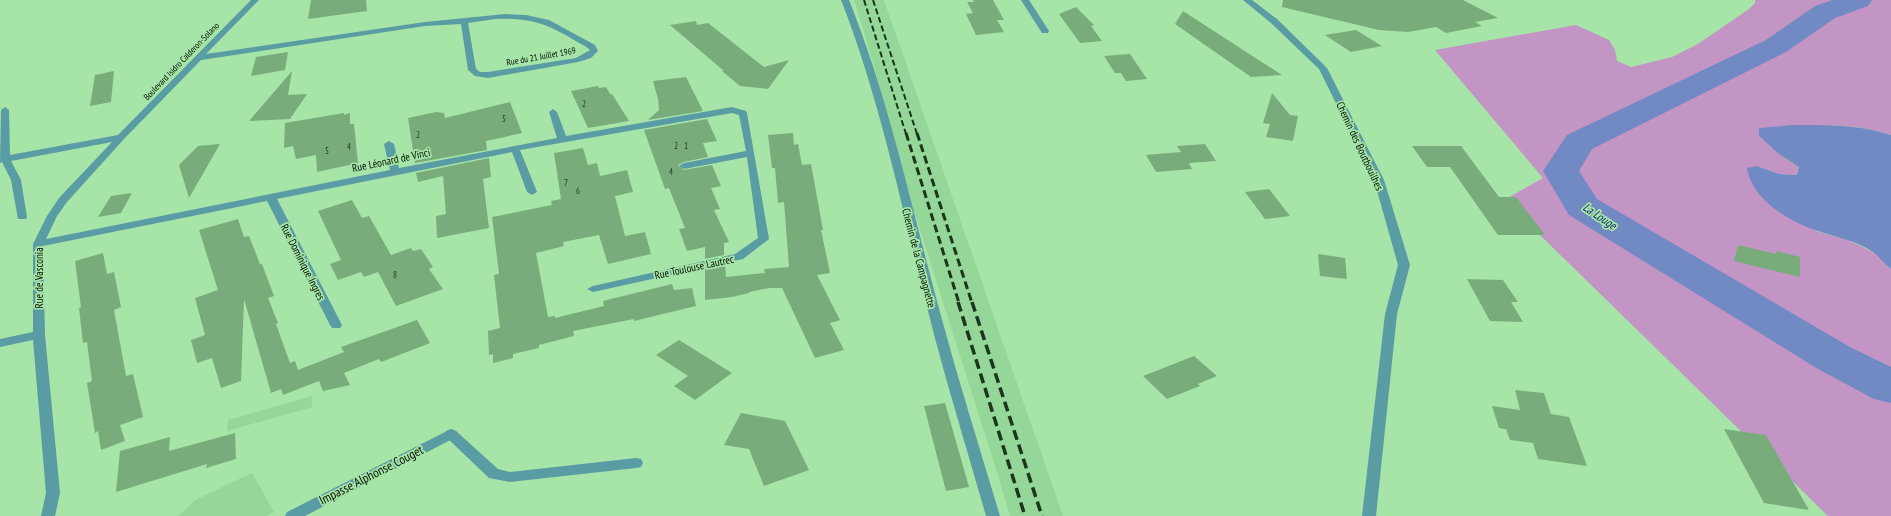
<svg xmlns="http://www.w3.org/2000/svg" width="1891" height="516" font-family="'PT Sans Narrow',sans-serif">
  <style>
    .built { fill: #95d798 }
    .green { fill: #c395c4 }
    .water { fill: #718ac4 }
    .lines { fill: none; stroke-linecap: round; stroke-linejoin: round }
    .river { fill: #718ac4; fill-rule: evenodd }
    .building { fill: #78ad7b }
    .service { fill: #5a9ca4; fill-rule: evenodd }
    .minor { fill: #5a9ca4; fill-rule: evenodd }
    .rail-far2 { stroke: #1c351d; stroke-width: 2; stroke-dasharray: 6 3; stroke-linecap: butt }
    .rail-far1 { stroke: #1c351d; stroke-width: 3; stroke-dasharray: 8 4; stroke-linecap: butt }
    .rail { stroke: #1c351d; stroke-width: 3.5; stroke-dasharray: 10 5; stroke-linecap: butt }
    .labels { text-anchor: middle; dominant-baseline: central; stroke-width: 3.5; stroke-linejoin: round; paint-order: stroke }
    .far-street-label { font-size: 9px; fill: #001201; stroke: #a6e4a8 }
    .number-label { font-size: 9px; fill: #1e3920 }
    .street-label { font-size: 11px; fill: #001201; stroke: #a6e4a8 }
    .water-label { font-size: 12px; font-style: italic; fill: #11276b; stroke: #a6e4a8 }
    .near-street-label { font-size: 13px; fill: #001201; stroke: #a6e4a8 }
  </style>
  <rect width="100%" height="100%" fill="#a6e4a8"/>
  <!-- built -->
  <path class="built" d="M854,0H884L1063,516H1010L997,472L906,186L870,52Z
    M312,396V407L227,431L228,420Z
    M252,473L274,512L266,516H178L195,500Z"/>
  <!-- green -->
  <path class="green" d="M1755,0H1891V135C1848,121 1804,125 1760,128L1759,136L1779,154L1799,167L1797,175L1779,174L1757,166L1816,231L1848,240L1873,252L1891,269V516H1828L1504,200L1543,178L1435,50L1576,25L1609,40L1615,50L1617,61L1631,67L1672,57L1698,44L1749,9L1755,3Z"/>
  <!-- water -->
  <path class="water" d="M1793,125C1828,125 1857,124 1891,135V269C1885,264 1879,257 1873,252C1857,241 1836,237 1818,231C1790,222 1752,200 1747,168L1757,166L1779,174L1797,175L1799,167L1779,154L1759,136V128Z"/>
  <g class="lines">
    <!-- river -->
    <path class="river" d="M1832,0H1872L1868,6L1835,18L1786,52L1592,149L1579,171L1597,199L1850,347L1891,367V403L1874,399L1818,369L1569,215L1543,171L1567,135L1766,40L1815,6Z"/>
  </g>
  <!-- building -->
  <path class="building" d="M311,0H366L367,11L308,19Z
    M973,0H993L1004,20H997L1004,32L976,35L966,14L973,13L967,2H974Z
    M1283,0H1463L1498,18L1475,22L1482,26L1446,33L1436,27L1408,32L1379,30L1282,7Z
    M1076,7L1094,25L1091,26L1102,41L1080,43L1059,14Z
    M1183,11L1254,57L1282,75L1251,77L1175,24Z
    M696,21L697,25L708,23L764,67L789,60L768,89L740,86L722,71H724L670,25Z
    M1356,30L1382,46L1351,52L1325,35Z
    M288,52L285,70L251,76L256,57Z
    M1130,54L1147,79L1126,81L1121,73H1115L1104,56Z
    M114,71L111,102L90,106L95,75Z
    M292,71L288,95L307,94L290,119L249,121Z
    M686,77L703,111L648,120L659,110L658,99L653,81Z
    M598,86L599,88L606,87L610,94H612L629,121L588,128L571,91Z
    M1272,93L1290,115L1298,116L1293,141L1266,137L1270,124L1263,123Z
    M510,102L522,133L486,141L487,150L415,163L408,118L436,112L444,113L445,118Z
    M344,113V115L350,113V124H354L358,163L317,172L316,155L296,159L293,146L284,148L285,123Z
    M707,119L717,141L703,143L708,157L684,162L678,165L684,170L712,165L721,186L711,188L720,209L714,210L729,242L724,243V255L705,259V247L687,251L679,229L685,228L669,188L665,189L644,130Z
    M793,133L794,145L798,144L802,165L811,164L823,230H821L830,273L817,275L840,320L830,323L844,350L815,358L782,288H769L749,292V293L732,297L705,300V269L725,265L726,277L765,273L764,269L789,267L784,202L778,203L775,168H772L768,135Z
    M220,144L189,198L179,165L198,146Z
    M1205,144L1216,161L1189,163L1192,169L1156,172L1146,155L1181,152L1177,146Z
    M1412,146H1461L1499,197H1516L1545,235H1498L1450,167H1427Z
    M583,148L588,165L597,163L600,176L627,170L633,192L615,196L625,236L645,232L651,254L608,264L599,235L563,242L564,246L536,253L548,317L555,316V318L604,306L603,301L672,284L674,290L692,288L696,306L634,321V319L573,331L574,336L539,345V348L513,354V358L493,363V354L489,355L488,331L500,328L494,275L499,274L492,217L552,205L551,201L561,199L554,153Z
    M489,158L491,177L483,179L489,228L437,238L436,216L446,214L443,176L418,182L416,173Z
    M1269,189L1290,216L1265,219L1245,192Z
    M132,193L121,213L98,217L111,196Z
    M352,200L362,218L369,216L391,255L411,248L413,251L421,249L433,267L429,269L443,289L396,306L378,272L364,277L361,272L338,280L330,264L341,260L318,211Z
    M238,219L244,237L249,236L260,264H262L274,296L268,298L278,323L276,324L290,363L295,361L298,370L344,352L341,347L417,320L430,343L381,362L379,359L344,373L350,385L323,391L319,381L283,395L281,389L271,393L244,299L241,381L221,388L212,358L197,363L191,340L205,335L195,298L218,290L199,230Z
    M1738,245L1776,254L1777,251L1800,257V277L1734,261Z
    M103,253L107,274L114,272L121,307L114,310L126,376L133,374L143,417L120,425L125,441L101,450L98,431L95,433L87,383L92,381L87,342L83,343L79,308L81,307L75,261Z
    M1318,254L1345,258L1347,279L1320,276Z
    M1467,279L1503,280L1518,302H1511L1523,322L1490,321Z
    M679,340L732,373L695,400L674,386L688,376L656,355Z
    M1194,356L1217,376L1198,384L1200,386L1167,399L1143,376Z
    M1515,390L1544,393L1551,414L1569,417L1587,466L1538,459L1533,443L1510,440L1506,429L1499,428L1492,406L1520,410Z
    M945,403L969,487L946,491L924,406Z
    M741,413L785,421L809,470L764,486L749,449L724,445Z
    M1724,429L1766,435L1809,510L1764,503Z
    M235,433L236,459L206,468L207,464L116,492L120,451L170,437L169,451Z"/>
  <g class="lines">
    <!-- service -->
    <path class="service" d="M451,429L456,431L498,469L510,472L636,458L641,459L643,463L641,467L636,468L510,482L489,478L446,437L444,434L446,431Z"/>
    <!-- minor -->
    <path class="minor" d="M251,0H259L206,54L425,22L505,14L526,15L549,20L595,45L598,51L591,58L578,62L488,78L475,76L468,70L461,24L425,26L201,60L124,139L67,202L57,216L46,239L390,170L384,144L389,141L394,144L399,168L557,138L549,112L553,109L557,112L566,136L732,107L746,111L747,113L769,239L743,259L593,292L587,289L593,286L735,254L758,238L747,157L684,169L679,166L684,163L746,151L739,115L732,113L520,150L537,192L532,195L527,192L512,152L277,199L342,325L340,328H332L330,325L267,201L43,246L45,335L60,493L55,516H41L46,493L33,340L0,347V339L33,332V244L47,216L59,198L112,142L11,161L21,180L27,217L26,219H18L11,180L2,162L0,163L1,110L5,107L9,110L10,155L118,135ZM495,19C527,17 547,23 574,40C579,43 586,46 590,50L576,58L488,72H480L476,69L468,23Z
      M841,0H849C890,102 912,210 941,316C959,383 980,449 1000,516H986C967,449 946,382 929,315C902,209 881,102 841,0Z
      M1021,0H1029L1049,31L1048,33H1042Z
      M1243,0H1252L1277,19L1327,68L1384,180L1410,265L1397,314L1376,516H1362L1385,314L1398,265L1374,180L1319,69L1271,23Z
      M451,429L456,431L458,434L456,437L305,516H285L287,512Z"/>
    <!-- rail-far2 -->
    <path class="rail-far2" d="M864,0L906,134
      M873,0L917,134"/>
    <!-- rail-far1 -->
    <path class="rail-far1" d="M906,133L959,303
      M917,133L972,303"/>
    <!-- rail -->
    <path class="rail" d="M958,302L1025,516
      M972,302L1042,516"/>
  </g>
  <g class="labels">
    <!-- far-street labels -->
    <g class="far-street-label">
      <text transform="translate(541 56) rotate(-10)">Rue du 21 Juillet 1969</text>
      <text transform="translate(181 61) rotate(-46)">Boulevard Isidro Calderon-Solano</text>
    </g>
    <!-- number labels -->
    <g class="number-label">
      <text x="584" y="103">2</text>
      <text x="504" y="118">5</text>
      <text x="418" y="134">2</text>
      <text x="676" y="145">2</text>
      <text x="686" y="145">1</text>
      <text x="349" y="146">4</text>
      <text x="327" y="150">5</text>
      <text x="671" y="171">4</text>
      <text x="566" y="182">7</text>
      <text x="578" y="190">6</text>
      <text x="395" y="274">8</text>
    </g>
    <!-- street labels -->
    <g class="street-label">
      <text transform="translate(1360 146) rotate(65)">Chemin des Boutbouilhes</text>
      <text transform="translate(391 160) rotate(-12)">Rue Léonard de Vinci</text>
      <text transform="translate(919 258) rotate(75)">Chemin de la Campagnette</text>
      <text transform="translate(303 262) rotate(63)">Rue Dominique Ingres</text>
      <text transform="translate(694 267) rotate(-12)">Rue Toulouse Lautrec</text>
      <text transform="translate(39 278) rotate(-90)">Rue de Vasconia</text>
    </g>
    <!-- water labels -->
    <g class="water-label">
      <text transform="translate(1600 216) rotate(34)">La Louge</text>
    </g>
    <!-- near-street labels -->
    <g class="near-street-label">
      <text transform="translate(371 475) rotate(-27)">Impasse Alphonse Couget</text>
    </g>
  </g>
</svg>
